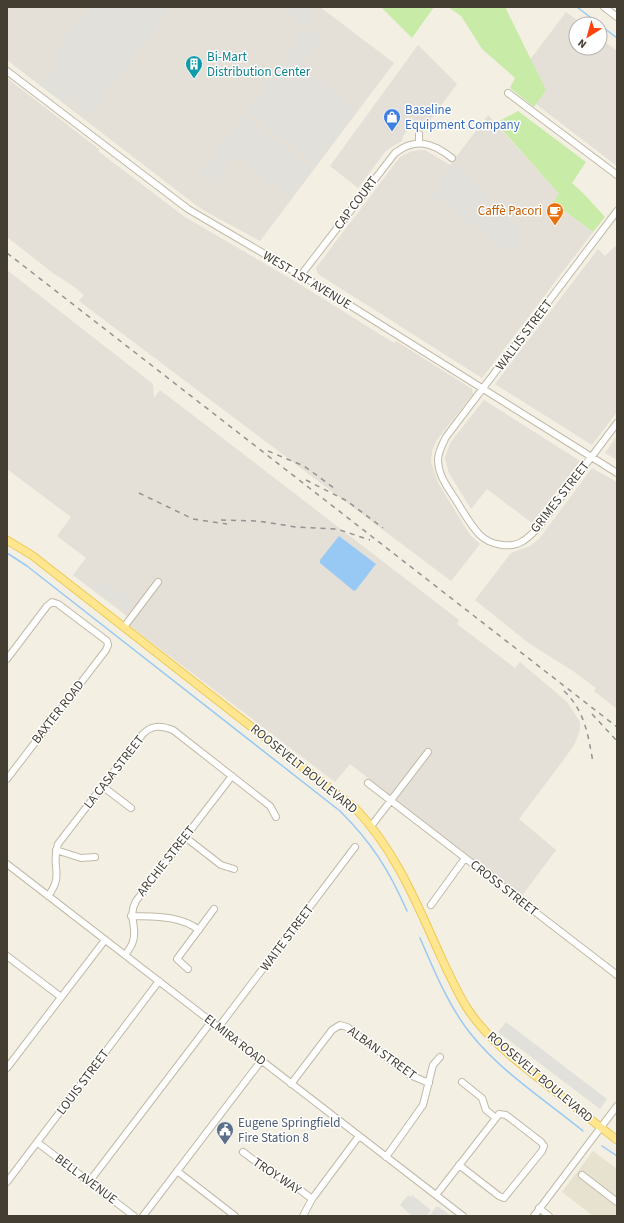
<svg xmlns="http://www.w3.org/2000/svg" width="624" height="1223" font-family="'Source Sans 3',sans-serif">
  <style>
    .residential { fill: #e7e1d0 }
    .industrial { fill: #e4dfd7 }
    .green { fill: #c8eba7 }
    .parking { fill: #e2e0db }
    .water { fill: #98c9f5 }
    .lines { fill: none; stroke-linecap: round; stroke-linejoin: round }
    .stream { stroke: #98c9f5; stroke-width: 1.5 }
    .minor-casing { stroke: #c1baa7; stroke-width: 8 }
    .major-casing { stroke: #ecc956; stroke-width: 9 }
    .minor { stroke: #fff; stroke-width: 6 }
    .major { stroke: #ffe68f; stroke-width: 7 }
    .rail { stroke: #939393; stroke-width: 1.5; stroke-dasharray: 5 5; stroke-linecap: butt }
    .labels { text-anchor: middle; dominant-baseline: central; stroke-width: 3; stroke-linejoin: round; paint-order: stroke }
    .culture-label { font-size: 13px; fill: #0d838f; stroke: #fff; text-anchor: start }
    .shop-label { font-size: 13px; fill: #366cbe; stroke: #fff; text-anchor: start }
    .street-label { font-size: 13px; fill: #443e32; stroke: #fff }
    .food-label { font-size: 13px; fill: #c56008; stroke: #fff; text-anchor: end }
    .service-label { font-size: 13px; fill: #4e5e75; stroke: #fff; text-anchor: start }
  </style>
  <rect width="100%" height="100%" fill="#f3efe2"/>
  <!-- residential -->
  <path class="residential" d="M593,1151L617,1169V1216H593L562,1192Z"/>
  <!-- industrial -->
  <path class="industrial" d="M7,7H320L394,63L260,241L203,210L188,199L7,60Z
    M566,12L582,24H576V48H600V38L617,51V166L511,85Z
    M418,45L457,84L425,127L420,125L410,128L403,136L402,141L391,147L385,152L358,188L330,166Z
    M7,78L100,150L98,151L185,217L296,282L394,343L396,341L472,389L473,394L436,441L432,451L431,462L438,483L470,535L480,544L451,581L79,301L84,295L73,286L53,273L7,237Z
    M488,115L559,194L553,202L593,232L482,378L318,274L316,268L400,157L412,151L425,150L450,165Z
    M615,246L617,249V412L592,445L495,384L598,249L605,256Z
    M7,270L153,384L154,398L160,390L459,620L457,624L515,668L520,662L567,702L580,722V729L575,743L565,758L519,819L556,850L521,897L350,764L335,782L129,625L132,620L73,575L86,558L57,536L71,517L7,469Z
    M484,400L580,461L532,523L487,489L471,509L449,473L445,458L450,443Z
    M617,436V460L605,453Z
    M592,468L617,482V709L594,691L596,688L573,671L530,644L475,600L511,553L530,546L539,539Z"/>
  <!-- green -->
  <path class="green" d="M381,7H434L412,38Z
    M448,7H505L546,90L534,107L510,88L515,78L482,49L461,16Z
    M518,111L586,162L572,183L583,193L605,217L593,232L553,202L559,194L496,123Z"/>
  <!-- parking -->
  <path class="parking" d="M89,7H172L89,115L67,98L63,102L41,86L58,64L50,58Z
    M278,7H304L314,14L304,27Z
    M304,27L321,40L301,67L358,110L316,165L246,112L288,57L284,54Z
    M243,115L313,169L290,199L234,155L213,182L200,172Z
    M456,163L525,234L510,254L432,195Z
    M103,580L133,602L126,611L96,589Z
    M506,1022L607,1099L600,1109L498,1032Z
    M408,1195L411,1197L412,1195L431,1210L427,1216H412L400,1205Z
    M436,1207H439L451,1216H429Z"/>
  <!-- water -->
  <path class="water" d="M339,536L376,564L356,590L354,591L320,563V560Z"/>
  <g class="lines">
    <!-- stream -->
    <path class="stream" d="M577,7L599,24
      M600,25L617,38
      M7,553L27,566L340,811C372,843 389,870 407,911
      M420,938C434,970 448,1005 470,1033C501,1072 545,1100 583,1131
      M602,1146L617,1156"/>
    <!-- minor casing -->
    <g class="minor-casing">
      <path id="minor" d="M604,7L617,17
        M7,71L188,209L324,289L617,473
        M508,93L617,175
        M419,134V142
        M617,211L446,437C442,445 438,452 438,460C438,476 449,489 457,502C464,513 471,526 480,535C490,545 511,549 523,541C528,538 533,533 537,529L617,423
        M301,275L395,153C416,137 433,143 452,158
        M124,627L158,582
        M7,659L47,606L52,602L58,604L107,641L108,645L106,650L7,779
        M368,783L617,975
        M102,786L131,808
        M372,825L428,752
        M185,837L221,865L234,869
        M56,850L81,858L95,857
        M7,864L463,1216
        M48,896C65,874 50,867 58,844L142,735C151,725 160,725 173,730L270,806L276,817
        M431,905L465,858
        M131,916C155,917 179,915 199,930
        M125,955C128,951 132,946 133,941C138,927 127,917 136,901L232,776
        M7,956L61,997
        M188,969L177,959L214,909
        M218,1028L355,847
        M7,1068L105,940
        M462,1082L482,1098L486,1110L496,1118
        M291,1084L332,1030L340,1025L347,1027L410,1075L429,1083
        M38,1143L134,1216
        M243,1152L271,1173L291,1183L312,1199
        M386,1157L423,1105L433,1065L440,1057
        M177,1171L235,1216
        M582,1175L617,1202
        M7,1182L159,981
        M89,1182L211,1022
        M436,1195L496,1118L499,1114L506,1115L541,1142L544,1146L542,1151L504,1198L499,1196L459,1165
        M539,1208L549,1216
        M143,1216L261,1061
        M303,1216L312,1199L359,1136
        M534,1216L617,1106"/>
    </g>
    <!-- major casing -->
    <g class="major-casing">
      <path id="major" d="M7,540L33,556L355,808C396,851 417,904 441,957C449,974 457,992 467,1008C486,1037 514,1059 541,1080C566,1100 591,1120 617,1140"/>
    </g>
    <!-- minor -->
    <use href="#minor" class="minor"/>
    <!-- major -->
    <use href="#major" class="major"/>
    <!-- rail -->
    <path class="rail" d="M7,253L617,727
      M268,451L304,466L334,488
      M306,480L347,501L383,528
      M139,493L193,519L227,524
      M221,520L258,521L296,527L337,529L370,540
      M564,691C585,711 588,735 593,762
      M592,714L617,741"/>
  </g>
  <!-- icons -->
  <defs>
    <g id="building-pin" transform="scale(0.9)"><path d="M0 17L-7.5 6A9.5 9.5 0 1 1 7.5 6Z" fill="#0f9aa8" stroke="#fff"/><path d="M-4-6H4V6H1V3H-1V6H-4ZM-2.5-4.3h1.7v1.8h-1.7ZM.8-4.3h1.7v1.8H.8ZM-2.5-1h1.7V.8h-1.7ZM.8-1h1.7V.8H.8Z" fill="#fff"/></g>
    <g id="shop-pin" transform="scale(0.9)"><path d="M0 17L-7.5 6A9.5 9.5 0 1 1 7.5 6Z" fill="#3f7fe0" stroke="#fff"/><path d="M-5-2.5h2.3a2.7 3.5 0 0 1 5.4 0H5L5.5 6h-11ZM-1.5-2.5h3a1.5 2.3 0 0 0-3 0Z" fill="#fff"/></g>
    <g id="cafe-pin" transform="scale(0.9)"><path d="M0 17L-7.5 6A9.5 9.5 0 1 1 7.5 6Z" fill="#e8710a" stroke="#fff"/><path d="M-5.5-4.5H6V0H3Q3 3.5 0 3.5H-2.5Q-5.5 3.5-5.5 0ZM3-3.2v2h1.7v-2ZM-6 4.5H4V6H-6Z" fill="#fff"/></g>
    <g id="civic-pin" transform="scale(0.9)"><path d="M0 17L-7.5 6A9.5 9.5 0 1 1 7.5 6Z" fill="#5c6f8a" stroke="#fff"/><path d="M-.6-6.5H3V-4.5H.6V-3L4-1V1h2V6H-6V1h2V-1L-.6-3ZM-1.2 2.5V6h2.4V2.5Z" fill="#fff"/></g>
  </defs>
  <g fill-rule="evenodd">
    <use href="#building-pin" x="194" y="64"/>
    <use href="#shop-pin" x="392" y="117"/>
    <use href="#cafe-pin" x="555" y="211"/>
    <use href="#civic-pin" x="225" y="1130"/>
  </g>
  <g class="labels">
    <!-- culture labels -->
    <g class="culture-label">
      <text x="207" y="57">Bi-Mart<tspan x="207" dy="15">Distribution Center</tspan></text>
    </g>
    <!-- shop labels -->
    <g class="shop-label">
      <text x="405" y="110">Baseline<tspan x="405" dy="15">Equipment Company</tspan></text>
    </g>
    <!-- street labels -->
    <g class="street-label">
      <text transform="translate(356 203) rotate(-53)">CAP COURT</text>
      <text transform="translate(307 280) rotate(31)">WEST 1ST AVENUE</text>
      <text transform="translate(524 335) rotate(-53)">WALLIS STREET</text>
      <text transform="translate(560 497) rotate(-52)">GRIMES STREET</text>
      <text transform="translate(58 712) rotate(-52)">BAXTER ROAD</text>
      <text transform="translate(304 769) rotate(39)">ROOSEVELT BOULEVARD</text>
      <text transform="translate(114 772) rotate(-52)">LA CASA STREET</text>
      <text transform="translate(166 861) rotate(-52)">ARCHIE STREET</text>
      <text transform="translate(504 888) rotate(38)">CROSS STREET</text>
      <text transform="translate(287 938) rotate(-53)">WAITE STREET</text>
      <text transform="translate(235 1040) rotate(38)">ELMIRA ROAD</text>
      <text transform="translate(382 1053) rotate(36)">ALBAN STREET</text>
      <text transform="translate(540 1077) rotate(40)">ROOSEVELT BOULEVARD</text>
      <text transform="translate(83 1082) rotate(-53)">LOUIS STREET</text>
      <text transform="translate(277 1176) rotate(34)">TROY WAY</text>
      <text transform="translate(86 1179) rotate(37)">BELL AVENUE</text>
    </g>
    <!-- food labels -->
    <g class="food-label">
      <text x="542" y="211">Caffè Pacori</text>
    </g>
    <!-- service labels -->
    <g class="service-label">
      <text x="238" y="1123">Eugene Springfield<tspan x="238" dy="15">Fire Station 8</tspan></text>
    </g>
  </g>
  <!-- border -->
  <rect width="624" height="1223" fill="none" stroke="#443e32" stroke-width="16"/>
  <!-- north arrow -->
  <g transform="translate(588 36) rotate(217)"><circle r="19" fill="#ffffff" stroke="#b4b2ad"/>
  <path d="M0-3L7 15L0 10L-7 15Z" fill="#ff410d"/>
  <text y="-6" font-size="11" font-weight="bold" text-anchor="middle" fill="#443e32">N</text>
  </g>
</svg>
